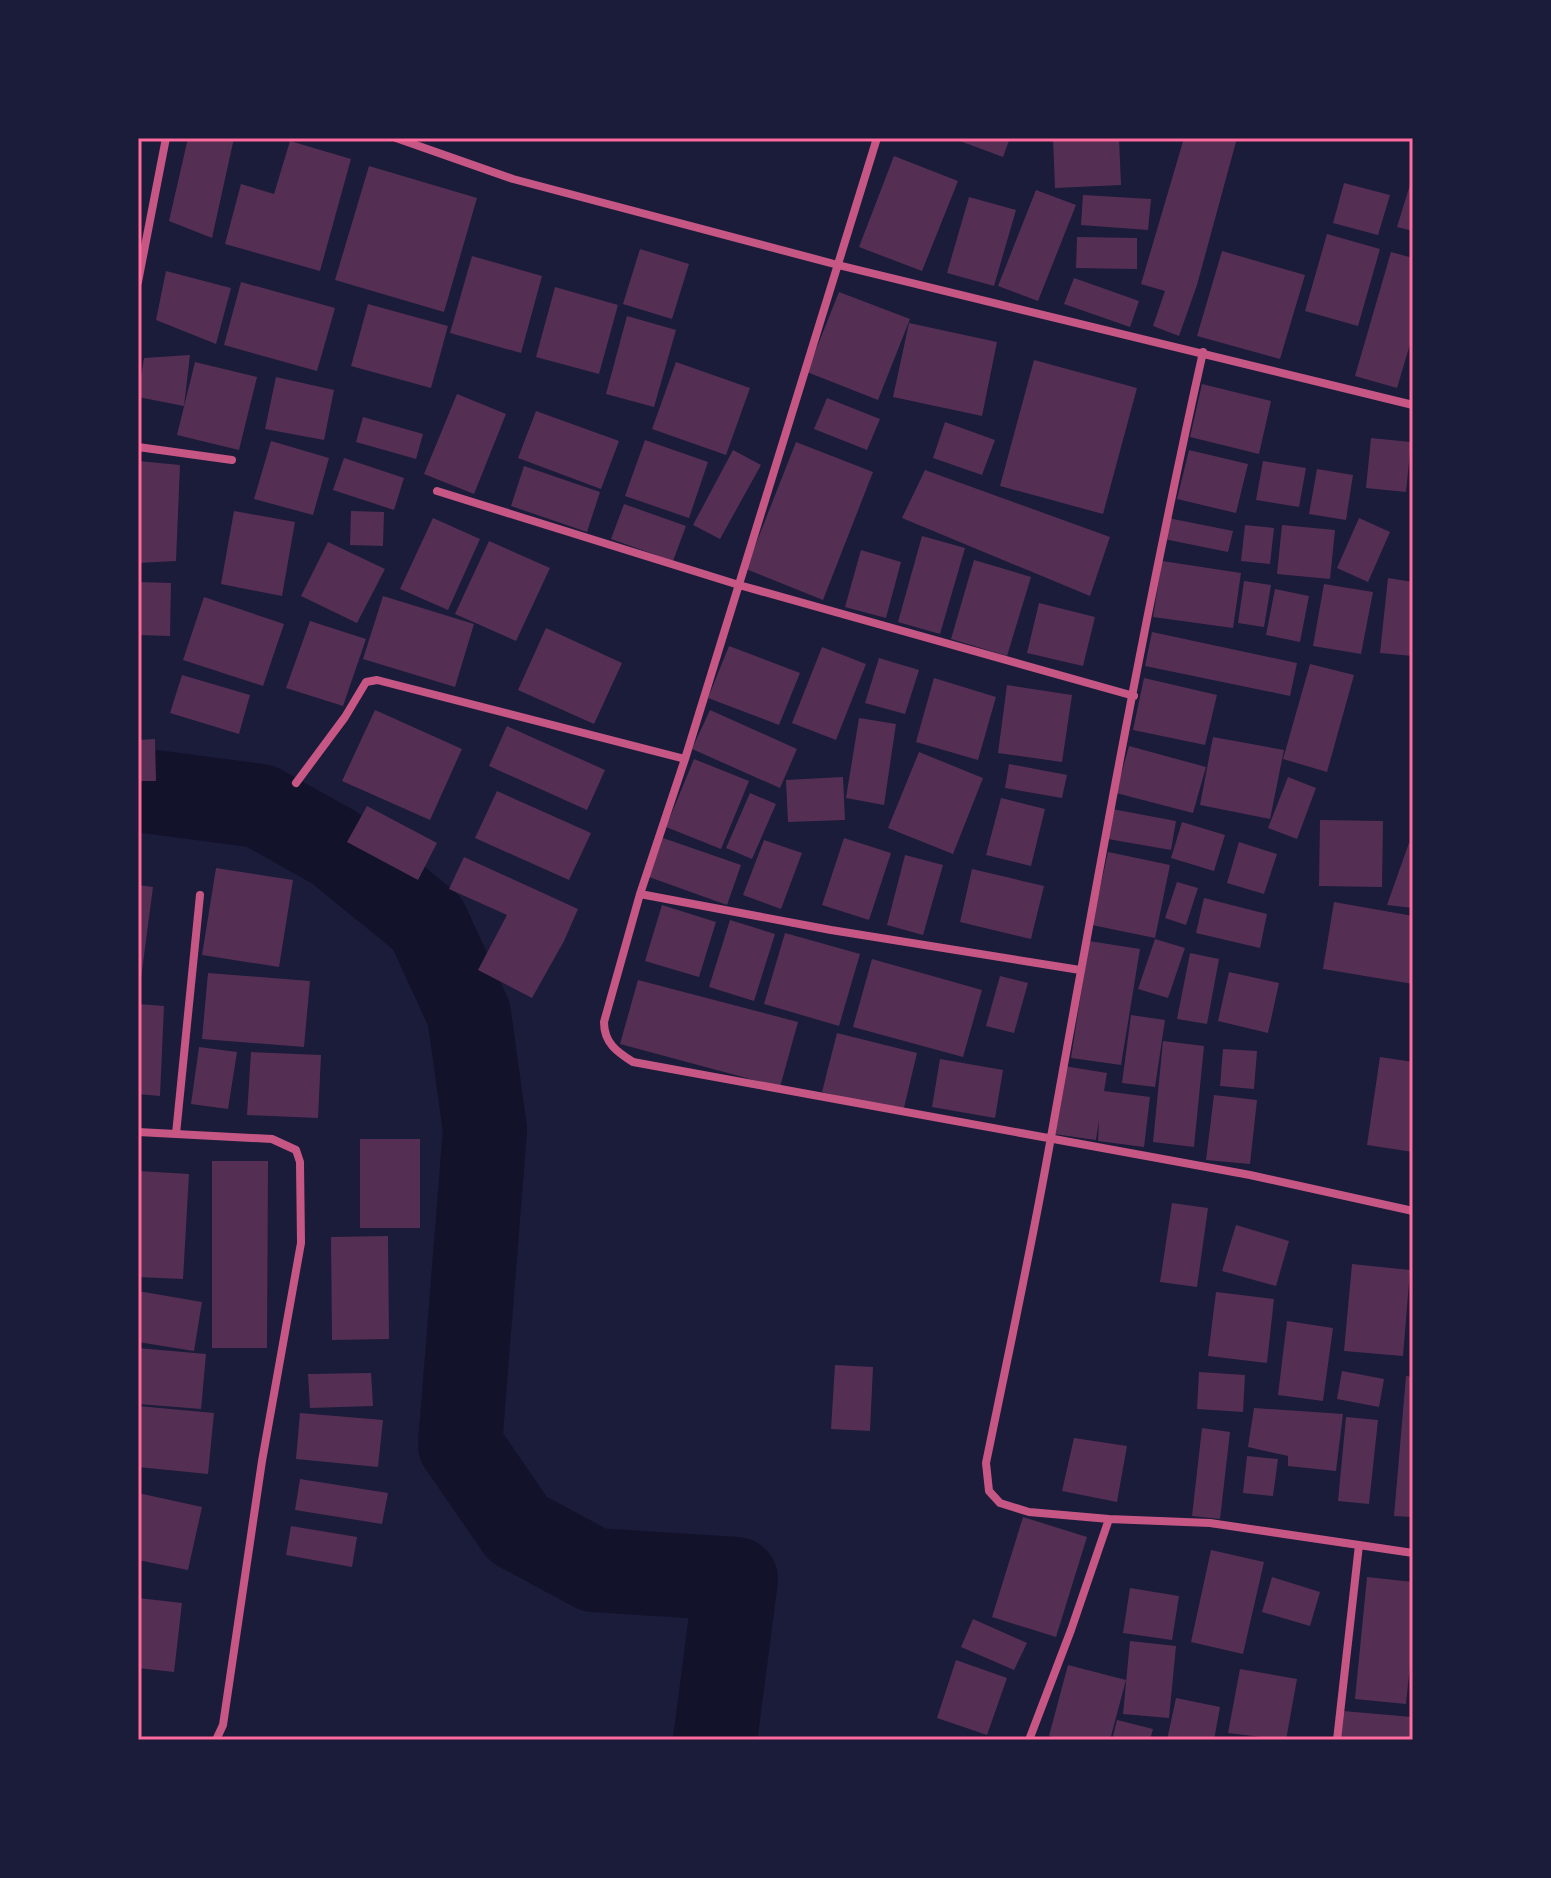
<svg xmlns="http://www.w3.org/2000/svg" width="1551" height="1878" font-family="Inter,sans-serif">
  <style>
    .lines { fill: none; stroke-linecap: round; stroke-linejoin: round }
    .river { stroke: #12122b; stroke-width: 84 }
    .building { fill: #542f53 }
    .minor { stroke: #c65784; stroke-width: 8 }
    .neatline { fill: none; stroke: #ff6b9d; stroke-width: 3 }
  </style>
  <rect width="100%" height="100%" fill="#1b1b3a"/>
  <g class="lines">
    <!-- river -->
    <path class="river" d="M138,790L260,806L335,848L427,923L469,1014L485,1130L460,1445L518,1529L594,1570L736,1579L715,1740"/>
  </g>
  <!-- building -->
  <path class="building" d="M188,138H234L212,238L169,221Z
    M952,138H1010L1003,157Z
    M1053,138H1119L1121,185L1055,188Z
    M1184,138H1237L1197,285L1179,336L1153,326L1165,291L1141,284Z
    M290,141L351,159L320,271L225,244L241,184L274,194Z
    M894,156L958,181L922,271L859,247Z
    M369,166L477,198L444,312L335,280Z
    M1413,175V231L1397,227Z
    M1344,183L1390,195L1378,235L1333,223Z
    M1036,190L1076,205L1038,301L998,286Z
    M1083,195L1151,199L1148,230L1081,225Z
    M969,197L1016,210L994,286L947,273Z
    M1327,234L1380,249L1358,326L1305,311Z
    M1077,237L1137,238V269L1076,268Z
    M640,249L689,264L672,319L623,304Z
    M1222,251L1305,275L1280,359L1197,336Z
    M1391,252L1413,258V334L1397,388L1355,376Z
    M472,256L542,276L521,353L450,333Z
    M166,271L231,288L216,344L156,320Z
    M1074,278L1139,301L1130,327L1064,304Z
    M241,282L335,308L317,371L224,345Z
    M555,287L618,305L599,374L536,357Z
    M839,292L910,319L878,400L807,372Z
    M368,304L448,326L431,388L351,366Z
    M627,316L676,330L654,407L606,394Z
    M909,323L997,342L982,416L893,397Z
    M190,355L184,406L138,397L144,358Z
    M1034,360L1137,388L1103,514L1000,486Z
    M195,362L257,377L239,450L177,435Z
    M676,362L750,388L726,455L652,429Z
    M276,377L334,390L324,440L265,429Z
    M1202,384L1271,401L1259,454L1190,437Z
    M457,394L506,414L474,494L424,474Z
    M827,398L880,419L867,450L814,429Z
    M536,411L619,441L601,489L518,458Z
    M363,417L423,434L416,459L356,442Z
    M945,422L995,440L982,475L933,458Z
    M1371,438L1411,442L1406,492L1366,488Z
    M645,440L708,462L689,518L625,496Z
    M271,441L329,458L313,515L254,499Z
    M796,442L873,472L823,600L746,569Z
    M733,450L761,465L720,539L693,525Z
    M1189,450L1248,464L1236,513L1177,499Z
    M344,458L404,478L394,510L333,490Z
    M138,461L180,465L176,561L138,563Z
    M1263,461L1306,468L1299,507L1256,500Z
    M524,466L600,492L587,532L511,506Z
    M1317,469L1353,475L1346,520L1309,514Z
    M925,470L1110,537L1090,596L902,518Z
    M624,504L686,526L673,561L611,539Z
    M234,511L295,522L282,596L221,584Z
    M351,511L384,512L383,546L350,545Z
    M433,518L480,539L448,610L400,589Z
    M1168,518L1233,531L1228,552L1164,539Z
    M1359,518L1390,532L1368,582L1337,568Z
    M1245,525L1274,528L1270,564L1241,561Z
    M1282,525L1335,530L1330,579L1277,574Z
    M922,536L965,548L940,634L898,622Z
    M489,541L550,568L516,641L455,614Z
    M328,542L385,569L357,623L301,596Z
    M861,550L901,562L886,618L845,607Z
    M974,560L1031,577L1007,656L951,639Z
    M1162,561L1241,573L1233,628L1153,617Z
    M1388,578L1413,582V656L1380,653Z
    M1244,581L1271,585L1264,627L1238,623Z
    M138,582L171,583L170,636L138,635Z
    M1324,584L1373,592L1361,654L1313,646Z
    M1275,589L1309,596L1300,642L1266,635Z
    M383,596L474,624L455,687L363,659Z
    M204,597L284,624L263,686L183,660Z
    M1039,603L1095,617L1083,666L1027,653Z
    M310,621L366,639L343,706L286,688Z
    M546,628L622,663L594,724L518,690Z
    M1152,632L1297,663L1290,696L1145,666Z
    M729,646L800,673L779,725L708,698Z
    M822,647L866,664L836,740L792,723Z
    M879,658L919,670L905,714L865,703Z
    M1310,664L1354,675L1327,772L1283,759Z
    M182,675L250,695L239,734L170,713Z
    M934,678L996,697L978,760L916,742Z
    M1144,678L1217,695L1205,745L1133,730Z
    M1007,685L1072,695L1062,762L998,753Z
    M375,710L462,749L430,820L342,781Z
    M710,710L797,749L780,788L692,749Z
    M859,718L896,724L884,805L846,798Z
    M507,726L605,770L587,810L489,766Z
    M1213,737L1284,750L1270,819L1200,805Z
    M155,739L156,781H138V740Z
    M1129,746L1206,767L1193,813L1116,793Z
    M919,752L983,778L953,854L888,828Z
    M694,759L749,781L721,849L666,827Z
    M1009,764L1067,775L1062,798L1005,788Z
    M843,777L845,820L788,822L786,780Z
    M1288,777L1316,788L1297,839L1268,828Z
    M497,791L591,833L569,880L475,838Z
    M750,793L776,804L752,859L726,848Z
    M1001,798L1045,809L1031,866L986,855Z
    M367,806L437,843L418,880L347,842Z
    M1112,809L1176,821L1171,850L1108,839Z
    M1320,820L1383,821L1382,887L1319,886Z
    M1182,822L1225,835L1214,871L1171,858Z
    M663,838L741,865L727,905L649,877Z
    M844,838L891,853L869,920L822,905Z
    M764,840L802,853L781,909L743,895Z
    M1239,842L1277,854L1264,894L1227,883Z
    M1409,843L1413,844V908L1387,905Z
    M1108,852L1170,865L1155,938L1092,925Z
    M905,855L943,865L923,935L887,925Z
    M464,857L578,909L564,941L532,998L478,970L507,915L449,889Z
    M216,868L293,880L279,967L202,955Z
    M972,869L1044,886L1031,939L960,922Z
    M1177,882L1198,888L1186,925L1165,918Z
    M138,885L153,887L140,986H138Z
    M1204,898L1267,914L1260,948L1196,933Z
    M1334,902L1413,916V984L1323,969Z
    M662,905L716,922L699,977L645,961Z
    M730,920L775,934L754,1001L709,987Z
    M785,933L860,954L839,1026L764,1004Z
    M1155,939L1185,948L1168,998L1138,989Z
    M1089,941L1140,949L1121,1065L1071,1058Z
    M1190,953L1219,959L1207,1024L1177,1019Z
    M872,959L982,990L963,1057L853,1027Z
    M1229,972L1279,983L1268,1033L1218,1021Z
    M208,973L310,981L304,1047L202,1039Z
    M1000,976L1028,983L1014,1033L986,1026Z
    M638,980L798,1022L780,1087L620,1044Z
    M138,1004L164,1006L160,1096L138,1094Z
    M1131,1015L1165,1020L1155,1087L1122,1083Z
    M837,1033L917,1053L903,1112L822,1092Z
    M1163,1041L1204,1046L1194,1147L1153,1142Z
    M199,1047L237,1052L228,1109L191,1104Z
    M1223,1049L1257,1051L1254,1089L1220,1086Z
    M251,1052L321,1055L318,1118L247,1115Z
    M1380,1057L1413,1062V1152L1367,1145Z
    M940,1059L1003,1070L995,1118L932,1107Z
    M1064,1066L1107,1073L1104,1091L1150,1097L1144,1147L1098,1141L1099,1120L1096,1140L1054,1134Z
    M1214,1095L1257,1100L1250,1164L1206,1160Z
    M360,1139H420V1228H360Z
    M212,1161H268L267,1348H212Z
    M138,1171L189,1174L183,1279L138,1277Z
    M1172,1203L1208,1208L1197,1287L1160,1282Z
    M1236,1225L1289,1241L1276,1286L1222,1271Z
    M388,1236L389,1339L332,1340L331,1237Z
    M1352,1264L1410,1270L1403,1356L1344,1351Z
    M138,1291L202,1302L194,1351L138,1342Z
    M1216,1292L1274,1299L1267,1363L1208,1356Z
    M1287,1321L1333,1328L1323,1401L1278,1395Z
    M138,1348L206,1354L201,1409L138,1404Z
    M835,1365L873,1367L870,1431L831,1429Z
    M1342,1371L1384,1379L1379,1407L1337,1399Z
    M1199,1372L1245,1375L1243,1412L1197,1409Z
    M371,1373L373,1406L310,1408L308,1374Z
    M1406,1376L1413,1377V1517L1394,1516Z
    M138,1406L214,1413L208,1474L138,1467Z
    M1254,1408L1343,1414L1336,1471L1288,1466V1456L1248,1447Z
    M300,1413L383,1420L378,1467L296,1459Z
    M1346,1417L1378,1420L1369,1504L1338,1501Z
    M1202,1428L1230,1432L1220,1519L1192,1516Z
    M1074,1438L1127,1446L1117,1502L1062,1491Z
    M1247,1456L1278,1459L1273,1496L1243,1493Z
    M300,1479L388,1493L382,1524L295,1510Z
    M138,1493L202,1507L188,1570L138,1560Z
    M1023,1517L1087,1537L1056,1637L992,1617Z
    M291,1526L357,1537L352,1567L286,1555Z
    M1211,1550L1264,1562L1243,1654L1191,1642Z
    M1272,1577L1320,1592L1310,1626L1262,1612Z
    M1367,1577L1413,1582V1636L1406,1704L1355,1699Z
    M1130,1588L1179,1596L1172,1640L1123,1633Z
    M138,1598L182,1603L174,1672L138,1668Z
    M973,1619L1027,1643L1014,1670L961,1647Z
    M1130,1641L1176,1646L1169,1718L1123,1714Z
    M956,1660L1007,1678L987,1735L937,1718Z
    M1068,1665L1126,1680L1110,1740H1062L1049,1736Z
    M1240,1669L1297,1679L1286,1740L1228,1733Z
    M1176,1698L1220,1707L1214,1740H1167Z
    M1343,1711L1412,1717L1410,1740H1340Z
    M1117,1720L1153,1729L1150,1740H1112Z"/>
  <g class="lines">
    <!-- minor -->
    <path class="minor" d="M396,138L513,179L838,265L1413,405
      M877,138L685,759L640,894L604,1022C604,1043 617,1052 633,1062L1250,1175L1413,1211
      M138,282L166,138
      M1203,352C1145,612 1098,875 1051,1137C1032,1246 1008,1355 986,1463L989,1491L1000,1503L1029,1512L1109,1519L1210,1523L1413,1553
      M138,447L232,460
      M437,491L739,585L1134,696
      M296,783L345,717L366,682L377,680L685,759
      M640,894L831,930L1080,970
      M138,1132L272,1139L296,1150L300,1162L301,1243L262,1461L223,1725L216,1740
      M176,1134L200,895
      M1029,1740L1071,1630L1109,1519
      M1337,1740L1359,1545"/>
  </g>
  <!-- border -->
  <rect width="1551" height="1878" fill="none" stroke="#1b1b3a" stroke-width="280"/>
  <rect x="140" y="140" width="1271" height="1598" class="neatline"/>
</svg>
